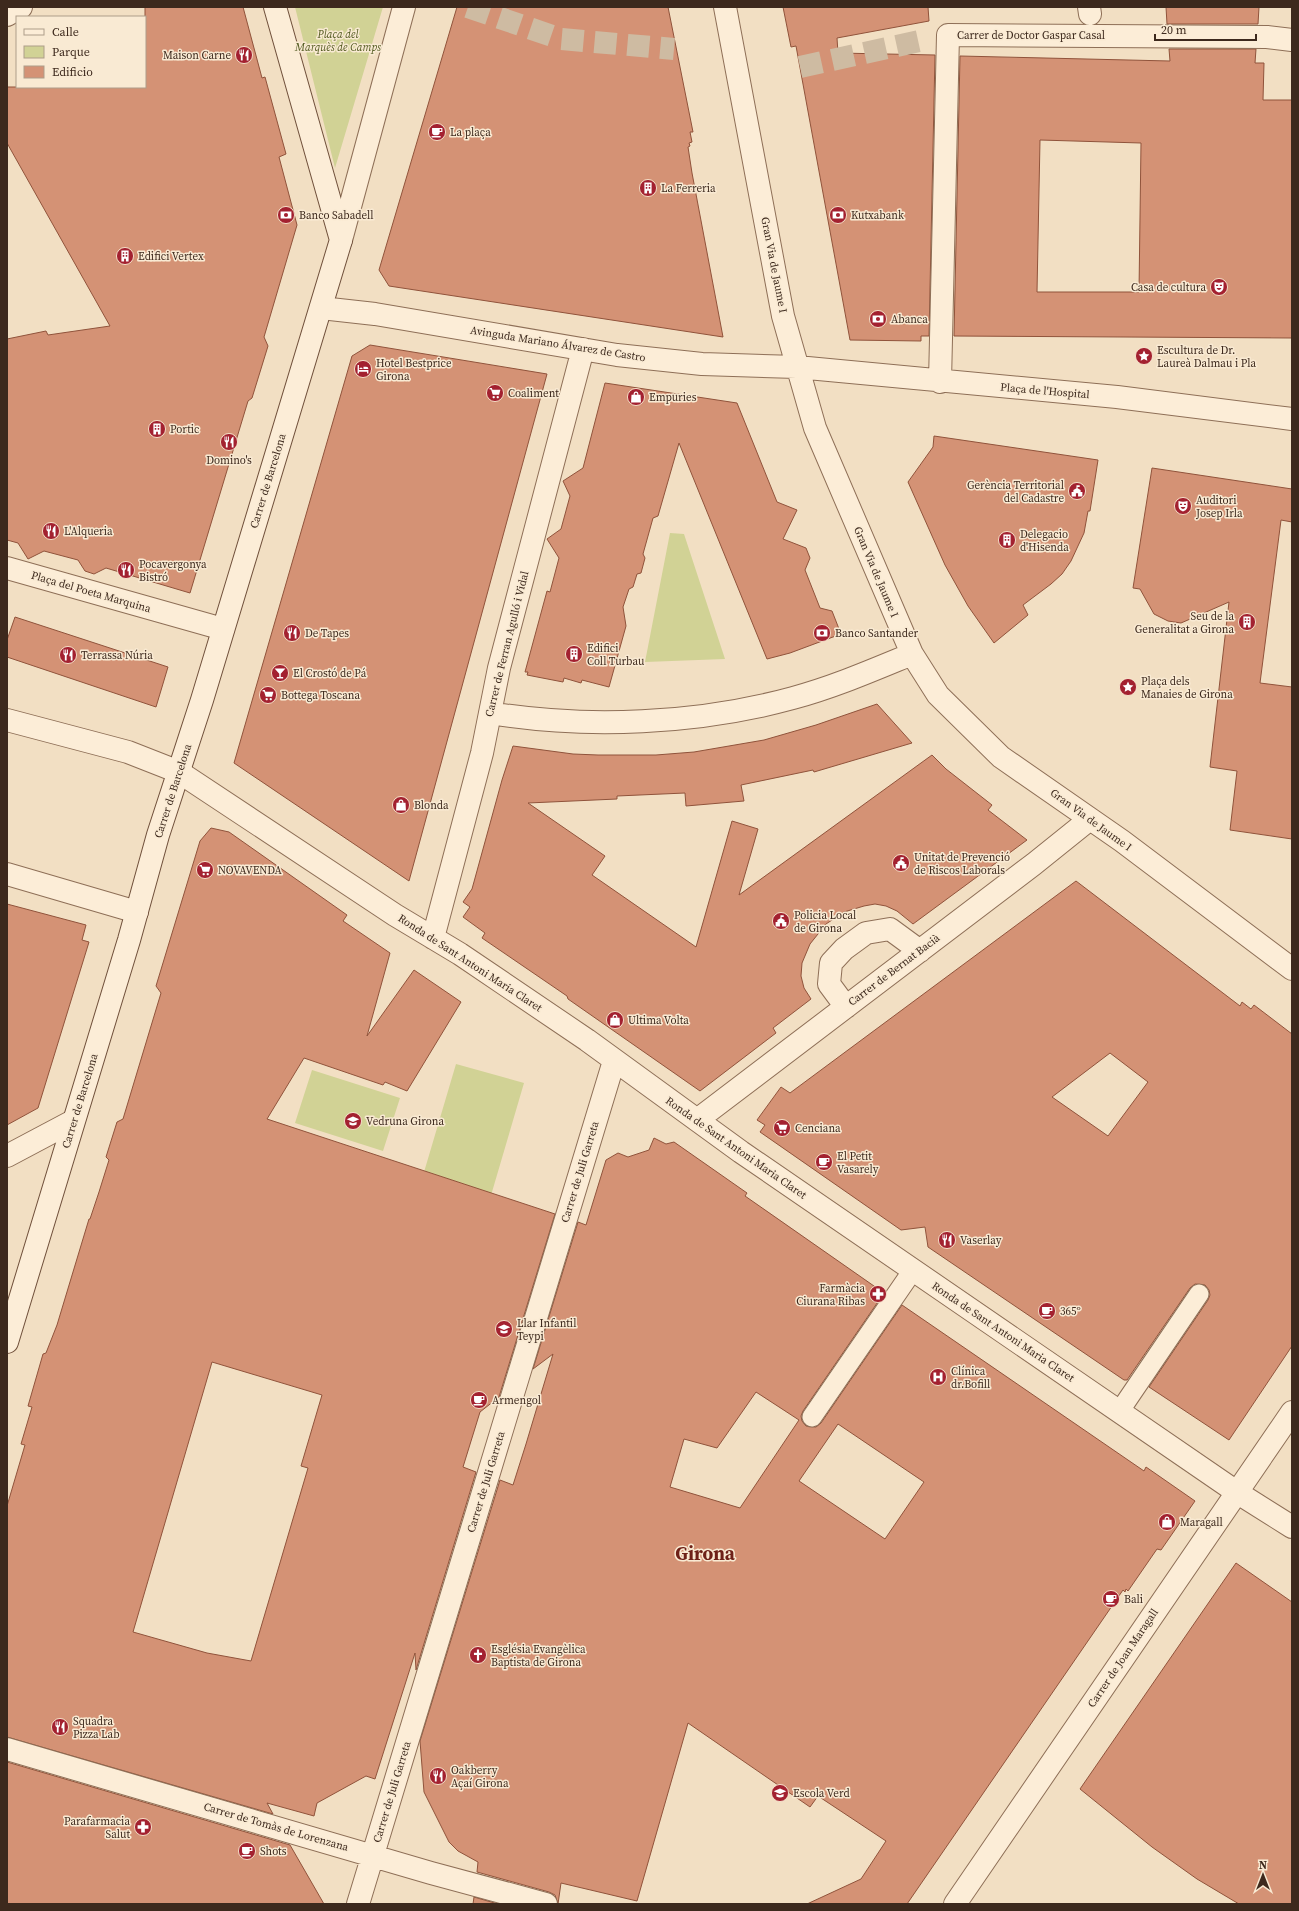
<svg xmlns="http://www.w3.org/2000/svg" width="1299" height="1911" font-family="'Source Serif 4',serif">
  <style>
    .green { fill: #d1d295 }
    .building { fill: #d49275; stroke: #90533b; fill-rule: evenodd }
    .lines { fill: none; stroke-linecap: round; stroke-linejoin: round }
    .street-tunnel { stroke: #cebba2; stroke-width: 22; stroke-dasharray: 22 11; stroke-linecap: butt }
    .lane-casing { stroke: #8e6f57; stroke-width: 21 }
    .street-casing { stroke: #8e6f57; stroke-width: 24 }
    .secondary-casing { stroke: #70503b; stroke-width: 24 }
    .lane { stroke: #fcedd7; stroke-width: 19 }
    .street { stroke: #fcedd7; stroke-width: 22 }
    .secondary { stroke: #fcedd7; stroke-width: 22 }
    .labels { text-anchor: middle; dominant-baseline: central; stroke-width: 3; stroke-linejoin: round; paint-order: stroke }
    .park-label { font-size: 11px; font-style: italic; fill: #535b21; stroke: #f9ead3 }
    .street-label { font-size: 11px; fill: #3d291d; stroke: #f9ead3 }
    .poi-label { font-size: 11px; fill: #3d291d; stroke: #f9ead3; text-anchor: start }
    .town-label { font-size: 19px; font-weight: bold; fill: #6e2118; stroke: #f9ead3 }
  </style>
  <rect width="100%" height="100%" fill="#f2dfc3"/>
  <!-- green -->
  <path class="green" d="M295,7H383L335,168Z
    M670,533L684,534L725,659L645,662Z
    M456,1064L524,1083L487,1209L419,1189Z
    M312,1070L400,1098L383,1151L295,1123Z"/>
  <!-- building -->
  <path class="building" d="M145,7H243L262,78L265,77L286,154L279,157L297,225L264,337L268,346L252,398L248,401L190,593L106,568L94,574L85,571L78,560L44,551L28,559L18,543L7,540V339L46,331L48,335L110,326L7,143V87H145Z
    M457,7H668L693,132H690L692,142L689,143L690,146L688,147L692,173L723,337L389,286L379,270Z
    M783,7H928L929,21L837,38L838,53L935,55L929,336H921V341L850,340L796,46L791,47Z
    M1166,7H1259L1258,24H1167Z
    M1169,49H1256L1255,63H1264L1263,100H1292V338L954,336L960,56L1170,61ZM1040,140L1141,143L1139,292H1037Z
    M370,345L547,374L409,881L234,763L352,356Z
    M605,383L737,403L777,502L797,510L783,539L806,548L810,558L805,570L820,608L832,611L841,634L790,653L767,659L679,443L658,516L653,518L643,554L645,558L641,573L637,574L633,587L629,589L623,607L626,626L609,687L582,680L581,683L564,678L563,682L527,675L528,672H525L547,591L550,592L559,558L547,539L561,529L570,496L563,481L583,468Z
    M934,436L1098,460L1090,511H1088L1084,533L1071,561L1062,574L1051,584L1023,605L1028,615L994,643L968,606L945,565L908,482L933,447Z
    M1152,468L1292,489V522L1281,520L1260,683L1292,687V839L1230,830L1237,771L1210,767L1229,602L1181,623L1168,621L1154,614L1140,589L1133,588Z
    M15,617L168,667L156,707L7,657V640Z
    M877,704L912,743L814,772L813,770L741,785L744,801L686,806L685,793L617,796V799L528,803L605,856L592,875L696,947L732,821L758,829L739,895L932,755L946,769L992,805L988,810L1027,840L913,924L897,911L886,906L875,904L864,906L844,912L826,924L810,944L802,963L801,976L804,988L811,999L773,1028L776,1033L700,1091L568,999L567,996L482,938L485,933L463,917L470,907L463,902L472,889L502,780L513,746L573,754L598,755H656L694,752L764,740L816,725Z
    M211,828L229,832L347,915L343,921L390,953L367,1036L414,970L461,1002L407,1091L385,1082L383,1085L304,1058L267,1119L555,1214L499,1397L480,1412L463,1467L476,1472L416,1670L415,1653L375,1779L366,1776L317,1803L314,1816L267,1803L273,1814L7,1737V1506L25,1445L21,1444L32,1407L28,1406L43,1354L46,1353L57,1325L89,1219H90L99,1192L109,1160L106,1157L117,1122L123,1119L161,993L156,986L200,841ZM212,1362L322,1395L301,1466L308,1468L251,1661L207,1653L133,1632Z
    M1076,881L1240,1006L1242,1002L1251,1009L1254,1005L1292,1034V1346L1229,1440L1149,1387L1208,1300L1210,1295L1209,1290L1205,1285L1195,1284L1190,1288L1127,1380H1124L928,1247L925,1227L901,1230L760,1132L765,1125L757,1120L781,1087L790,1093ZM1110,1053L1148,1082L1108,1136L1052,1097Z
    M7,904L86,925L82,940L89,942L38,1108L7,1125Z
    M654,1138L666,1144L674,1142L747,1193L745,1196L884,1293L803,1411L801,1416L802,1421L806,1426L816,1427L821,1423L902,1305L1144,1471L1146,1467L1195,1501L1161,1550L1157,1549L1128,1591L1126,1589L1125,1592L1123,1590L907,1904H807L861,1879L886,1841L818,1796L810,1807L688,1723L637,1901L561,1883L558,1904L555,1895L549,1892L477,1872L478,1862L458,1851L449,1842L424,1792L420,1741L500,1480L513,1485L526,1444L553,1354L533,1369L578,1222L586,1225L606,1160L618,1153L628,1157L649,1150ZM756,1392L799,1420L740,1508L670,1487L684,1439L717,1448ZM838,1424L924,1482L885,1539L799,1481Z
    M1236,1563L1292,1602V1904H1239L1197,1879L1152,1847L1080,1789Z
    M7,1762L290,1845L324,1904H7Z
    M474,1897L498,1904H473Z"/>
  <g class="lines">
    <!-- street-tunnel -->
    <path class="street-tunnel" d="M468,7L561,39L674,49
      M800,67L924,40"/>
    <!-- lane casing -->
    <g class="lane-casing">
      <path id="lane" d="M1119,1412L1199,1294
        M812,1417L913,1270"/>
    </g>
    <!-- street casing -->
    <g class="street-casing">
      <path id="street" d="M725,7L783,316L815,428L912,654L938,695L1001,757L1122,841L1292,969
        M1089,7L1090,14
        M7,15L21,7
        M341,240L404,7
        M321,308L375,314L617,355L702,364L797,367L1117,397L1292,419
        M940,382L948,35L1267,37L1292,40
        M7,568L223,629
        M490,713C587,729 698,724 793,698C834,687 873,670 912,654
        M7,720L128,752L179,772L395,915L460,954L587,1040L741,1152L1238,1493L1292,1527
        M7,874L137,912
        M433,938L482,753L499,668L583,349
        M846,1007L829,984L831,963L844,949L866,933L890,929L920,951
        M697,1120L1034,864L1090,819
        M7,1156L73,1121
        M7,1749L431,1873L546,1904
        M358,1904L614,1061
        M955,1904L1292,1412"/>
    </g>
    <!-- secondary casing -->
    <g class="secondary-casing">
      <path id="secondary" d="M7,1342L129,940L158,835L202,700L341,240L275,7"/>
    </g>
    <!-- lane -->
    <use href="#lane" class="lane"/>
    <!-- street -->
    <use href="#street" class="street"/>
    <!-- secondary -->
    <use href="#secondary" class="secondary"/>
  </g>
  <!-- icons -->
  <defs>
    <g id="restaurant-disc" transform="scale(0.9)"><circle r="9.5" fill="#a32130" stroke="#f9ead3"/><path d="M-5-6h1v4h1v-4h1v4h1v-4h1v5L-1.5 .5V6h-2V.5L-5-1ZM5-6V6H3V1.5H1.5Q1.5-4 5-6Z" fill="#fff"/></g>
    <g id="cafe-disc" transform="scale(0.9)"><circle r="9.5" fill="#a32130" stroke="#f9ead3"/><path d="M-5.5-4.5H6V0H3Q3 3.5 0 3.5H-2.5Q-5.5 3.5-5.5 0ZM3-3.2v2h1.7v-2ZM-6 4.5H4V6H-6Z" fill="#fff"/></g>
    <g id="building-disc" transform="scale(0.9)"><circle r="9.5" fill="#a32130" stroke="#f9ead3"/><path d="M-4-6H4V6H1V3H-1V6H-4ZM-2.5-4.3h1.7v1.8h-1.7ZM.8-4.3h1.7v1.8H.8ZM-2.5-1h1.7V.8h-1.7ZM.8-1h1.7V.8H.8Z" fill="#fff"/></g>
    <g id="bank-disc" transform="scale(0.9)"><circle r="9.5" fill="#a32130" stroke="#f9ead3"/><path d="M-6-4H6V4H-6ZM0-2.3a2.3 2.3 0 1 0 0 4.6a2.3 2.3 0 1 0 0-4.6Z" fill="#fff"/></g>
    <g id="theatre-disc" transform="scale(0.9)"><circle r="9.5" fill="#a32130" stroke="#f9ead3"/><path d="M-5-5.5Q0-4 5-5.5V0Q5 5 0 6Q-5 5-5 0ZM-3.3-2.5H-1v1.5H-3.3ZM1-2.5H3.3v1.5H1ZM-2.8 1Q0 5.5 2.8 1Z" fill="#fff"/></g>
    <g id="sight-disc" transform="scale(0.9)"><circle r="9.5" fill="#a32130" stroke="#f9ead3"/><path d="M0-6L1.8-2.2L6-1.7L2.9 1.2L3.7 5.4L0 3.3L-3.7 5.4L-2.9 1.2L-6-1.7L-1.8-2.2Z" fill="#fff"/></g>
    <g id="hotel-disc" transform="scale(0.9)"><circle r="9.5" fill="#a32130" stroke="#f9ead3"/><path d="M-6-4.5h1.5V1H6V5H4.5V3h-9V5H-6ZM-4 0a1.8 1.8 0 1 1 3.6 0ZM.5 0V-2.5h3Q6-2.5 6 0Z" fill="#fff"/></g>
    <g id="supermarket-disc" transform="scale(0.9)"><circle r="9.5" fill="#a32130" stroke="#f9ead3"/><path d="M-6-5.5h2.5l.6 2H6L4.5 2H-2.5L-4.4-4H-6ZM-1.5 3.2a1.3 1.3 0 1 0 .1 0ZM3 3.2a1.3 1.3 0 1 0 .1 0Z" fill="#fff"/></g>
    <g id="shop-disc" transform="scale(0.9)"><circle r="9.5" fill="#a32130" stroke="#f9ead3"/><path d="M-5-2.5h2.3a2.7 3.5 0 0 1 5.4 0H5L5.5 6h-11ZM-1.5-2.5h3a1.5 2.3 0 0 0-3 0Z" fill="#fff"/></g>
    <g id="civic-disc" transform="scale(0.9)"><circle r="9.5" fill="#a32130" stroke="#f9ead3"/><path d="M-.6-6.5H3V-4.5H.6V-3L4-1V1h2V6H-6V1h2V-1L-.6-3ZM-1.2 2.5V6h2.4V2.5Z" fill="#fff"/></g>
    <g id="bar-disc" transform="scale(0.9)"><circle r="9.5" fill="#a32130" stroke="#f9ead3"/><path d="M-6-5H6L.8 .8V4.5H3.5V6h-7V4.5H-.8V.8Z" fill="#fff"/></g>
    <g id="school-disc" transform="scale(0.9)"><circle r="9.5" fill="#a32130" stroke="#f9ead3"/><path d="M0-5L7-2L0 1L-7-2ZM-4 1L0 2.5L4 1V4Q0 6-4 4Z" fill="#fff"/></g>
    <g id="pharmacy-disc" transform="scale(0.9)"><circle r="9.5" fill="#a32130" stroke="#f9ead3"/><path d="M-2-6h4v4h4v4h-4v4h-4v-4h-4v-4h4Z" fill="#fff"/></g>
    <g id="hospital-disc" transform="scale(0.9)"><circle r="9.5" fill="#a32130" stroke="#f9ead3"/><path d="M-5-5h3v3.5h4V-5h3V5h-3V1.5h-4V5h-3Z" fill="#fff"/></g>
    <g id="church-disc" transform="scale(0.9)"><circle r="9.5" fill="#a32130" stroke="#f9ead3"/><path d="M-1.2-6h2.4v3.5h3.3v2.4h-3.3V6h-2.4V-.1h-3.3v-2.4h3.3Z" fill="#fff"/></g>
  </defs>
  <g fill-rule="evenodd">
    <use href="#restaurant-disc" x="244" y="55"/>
    <use href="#cafe-disc" x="437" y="132"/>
    <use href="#building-disc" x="648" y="188"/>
    <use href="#bank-disc" x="286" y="215"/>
    <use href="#bank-disc" x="838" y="215"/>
    <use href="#building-disc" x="125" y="256"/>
    <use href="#theatre-disc" x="1219" y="287"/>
    <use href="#bank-disc" x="878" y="319"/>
    <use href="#sight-disc" x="1144" y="356"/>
    <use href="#hotel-disc" x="363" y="369"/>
    <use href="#supermarket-disc" x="495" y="393"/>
    <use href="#shop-disc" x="636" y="397"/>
    <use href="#building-disc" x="157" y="429"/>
    <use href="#restaurant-disc" x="229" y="442"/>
    <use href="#civic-disc" x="1077" y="491"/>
    <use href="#theatre-disc" x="1183" y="506"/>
    <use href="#restaurant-disc" x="51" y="531"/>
    <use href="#building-disc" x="1007" y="540"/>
    <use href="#restaurant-disc" x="126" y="570"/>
    <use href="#building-disc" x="1247" y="622"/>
    <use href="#restaurant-disc" x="292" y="633"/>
    <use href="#bank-disc" x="822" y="633"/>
    <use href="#building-disc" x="574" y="654"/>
    <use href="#restaurant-disc" x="68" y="655"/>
    <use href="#bar-disc" x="280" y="673"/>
    <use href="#sight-disc" x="1128" y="687"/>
    <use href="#supermarket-disc" x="268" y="695"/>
    <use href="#shop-disc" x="401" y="805"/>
    <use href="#civic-disc" x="901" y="863"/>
    <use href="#supermarket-disc" x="205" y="870"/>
    <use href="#civic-disc" x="781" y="921"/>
    <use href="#shop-disc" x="615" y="1020"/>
    <use href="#school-disc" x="353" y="1121"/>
    <use href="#supermarket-disc" x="782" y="1128"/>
    <use href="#cafe-disc" x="824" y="1162"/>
    <use href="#restaurant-disc" x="947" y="1240"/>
    <use href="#pharmacy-disc" x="878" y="1294"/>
    <use href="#cafe-disc" x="1047" y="1311"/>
    <use href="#school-disc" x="504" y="1329"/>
    <use href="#hospital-disc" x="938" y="1377"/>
    <use href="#cafe-disc" x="479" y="1400"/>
    <use href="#shop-disc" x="1167" y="1522"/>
    <use href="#cafe-disc" x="1111" y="1599"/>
    <use href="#church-disc" x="478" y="1655"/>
    <use href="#restaurant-disc" x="60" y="1727"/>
    <use href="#restaurant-disc" x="438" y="1776"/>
    <use href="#school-disc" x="780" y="1793"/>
    <use href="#pharmacy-disc" x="143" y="1827"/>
    <use href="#cafe-disc" x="247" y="1851"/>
  </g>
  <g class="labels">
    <!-- park labels -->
    <g class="park-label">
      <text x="338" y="34">Plaça del<tspan x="338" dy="13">Marquès de Camps</tspan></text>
    </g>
    <!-- street labels -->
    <g class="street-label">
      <text x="1031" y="35">Carrer de Doctor Gaspar Casal</text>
      <text transform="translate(774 265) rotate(79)">Gran Via de Jaume I</text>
      <text transform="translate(558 344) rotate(9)">Avinguda Mariano Álvarez de Castro</text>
      <text transform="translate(1045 391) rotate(5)">Plaça de l'Hospital</text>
      <text transform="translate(268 481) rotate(-73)">Carrer de Barcelona</text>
      <text transform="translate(876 572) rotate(67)">Gran Via de Jaume I</text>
      <text transform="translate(91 592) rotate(16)">Plaça del Poeta Marquina</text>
      <text transform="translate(507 644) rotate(-76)">Carrer de Ferran Agulló i Vidal</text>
      <text transform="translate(173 791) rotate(-72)">Carrer de Barcelona</text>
      <text transform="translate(1091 820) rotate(36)">Gran Via de Jaume I</text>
      <text transform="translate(470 963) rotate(33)">Ronda de Sant Antoni Maria Claret</text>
      <text transform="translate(894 970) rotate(-37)">Carrer de Bernat Bacià</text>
      <text transform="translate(80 1101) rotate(-73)">Carrer de Barcelona</text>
      <text transform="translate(736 1148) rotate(35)">Ronda de Sant Antoni Maria Claret</text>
      <text transform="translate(580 1172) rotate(-73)">Carrer de Juli Garreta</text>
      <text transform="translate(1003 1332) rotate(34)">Ronda de Sant Antoni Maria Claret</text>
      <text transform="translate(486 1482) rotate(-73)">Carrer de Juli Garreta</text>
      <text transform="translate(1123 1658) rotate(-56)">Carrer de Joan Maragall</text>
      <text transform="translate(392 1792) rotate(-73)">Carrer de Juli Garreta</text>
      <text transform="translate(276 1827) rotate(16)">Carrer de Tomàs de Lorenzana</text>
    </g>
    <!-- poi labels -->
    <g class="poi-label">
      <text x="231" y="55" text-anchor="end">Maison Carne</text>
      <text x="450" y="132">La plaça</text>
      <text x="661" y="188">La Ferreria</text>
      <text x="299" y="215">Banco Sabadell</text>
      <text x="851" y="215">Kutxabank</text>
      <text x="138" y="256">Edifici Vertex</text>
      <text x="1206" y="287" text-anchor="end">Casa de cultura</text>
      <text x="891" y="319">Abanca</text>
      <text x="1157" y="350">Escultura de Dr.<tspan x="1157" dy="13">Laureà Dalmau i Pla</tspan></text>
      <text x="376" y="363">Hotel Bestprice<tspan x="376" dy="13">Girona</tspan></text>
      <text x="508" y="393">Coaliment</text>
      <text x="649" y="397">Empuries</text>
      <text x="170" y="429">Portic</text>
      <text x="229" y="460" text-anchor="middle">Domino's</text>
      <text x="1064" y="485" text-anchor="end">Gerència Territorial<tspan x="1064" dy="13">del Cadastre</tspan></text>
      <text x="1196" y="500">Auditori<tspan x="1196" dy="13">Josep Irla</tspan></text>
      <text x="64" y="531">L'Alqueria</text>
      <text x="1020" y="534">Delegacio<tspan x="1020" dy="13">d'Hisenda</tspan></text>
      <text x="139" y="564">Pocavergonya<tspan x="139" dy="13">Bistró</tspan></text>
      <text x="1234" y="616" text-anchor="end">Seu de la<tspan x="1234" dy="13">Generalitat a Girona</tspan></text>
      <text x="305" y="633">De Tapes</text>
      <text x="835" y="633">Banco Santander</text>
      <text x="587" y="648">Edifici<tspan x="587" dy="13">Coll Turbau</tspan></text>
      <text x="81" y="655">Terrassa Núria</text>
      <text x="293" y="673">El Crostó de Pá</text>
      <text x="1141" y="681">Plaça dels<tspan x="1141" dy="13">Manaies de Girona</tspan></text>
      <text x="281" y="695">Bottega Toscana</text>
      <text x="414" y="805">Blonda</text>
      <text x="914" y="857">Unitat de Prevenció<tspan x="914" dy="13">de Riscos Laborals</tspan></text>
      <text x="218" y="870">NOVAVENDA</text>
      <text x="794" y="915">Policia Local<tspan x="794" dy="13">de Girona</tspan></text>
      <text x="628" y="1020">Ultima Volta</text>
      <text x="366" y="1121">Vedruna Girona</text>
      <text x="795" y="1128">Cenciana</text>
      <text x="837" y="1156">El Petit<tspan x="837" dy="13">Vasarely</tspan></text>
      <text x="960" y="1240">Vaserlay</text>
      <text x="865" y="1288" text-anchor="end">Farmàcia<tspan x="865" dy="13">Ciurana Ribas</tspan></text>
      <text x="1060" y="1311">365º</text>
      <text x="517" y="1323">Llar Infantil<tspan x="517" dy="13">Teypi</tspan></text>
      <text x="951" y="1371">Clínica<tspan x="951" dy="13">dr.Bofill</tspan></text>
      <text x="492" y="1400">Armengol</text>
      <text x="1180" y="1522">Maragall</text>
      <text x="1124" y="1599">Bali</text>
      <text x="491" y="1649">Església Evangèlica<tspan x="491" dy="13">Baptista de Girona</tspan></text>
      <text x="73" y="1721">Squadra<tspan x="73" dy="13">Pizza Lab</tspan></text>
      <text x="451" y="1770">Oakberry<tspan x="451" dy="13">Açaí Girona</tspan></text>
      <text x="793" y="1793">Escola Verd</text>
      <text x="130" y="1821" text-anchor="end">Parafarmacia<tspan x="130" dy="13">Salut</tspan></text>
      <text x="260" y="1851">Shots</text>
    </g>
    <!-- town labels -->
    <g class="town-label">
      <text x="705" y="1553">Girona</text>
    </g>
  </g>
  <!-- border -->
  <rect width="1299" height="1911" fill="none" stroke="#3d291d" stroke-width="16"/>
  <!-- legend -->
  <rect x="16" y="16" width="130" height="72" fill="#f9ead3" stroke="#ae9d8a"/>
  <rect x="24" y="29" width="20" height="6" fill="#fcedd7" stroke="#ae9d8a"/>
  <text x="52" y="36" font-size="12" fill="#3d291d">Calle</text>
  <rect x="24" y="46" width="20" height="12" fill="#d1d295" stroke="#ae9d8a"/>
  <text x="52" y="56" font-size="12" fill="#3d291d">Parque</text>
  <rect x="24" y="66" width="20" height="12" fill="#d49275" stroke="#ae9d8a"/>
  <text x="52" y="76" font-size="12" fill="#3d291d">Edificio</text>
  <!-- north arrow -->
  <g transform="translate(1263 1875)" stroke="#f9ead3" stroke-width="3" paint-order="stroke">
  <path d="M0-3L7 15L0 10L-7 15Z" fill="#3d291d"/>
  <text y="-6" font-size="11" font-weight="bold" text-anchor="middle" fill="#3d291d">N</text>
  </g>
  <!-- scale -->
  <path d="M1155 34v6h101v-6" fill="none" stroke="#3d291d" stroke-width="2"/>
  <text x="1161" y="34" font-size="12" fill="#3d291d" stroke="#f9ead3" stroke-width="3" paint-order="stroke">20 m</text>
</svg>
